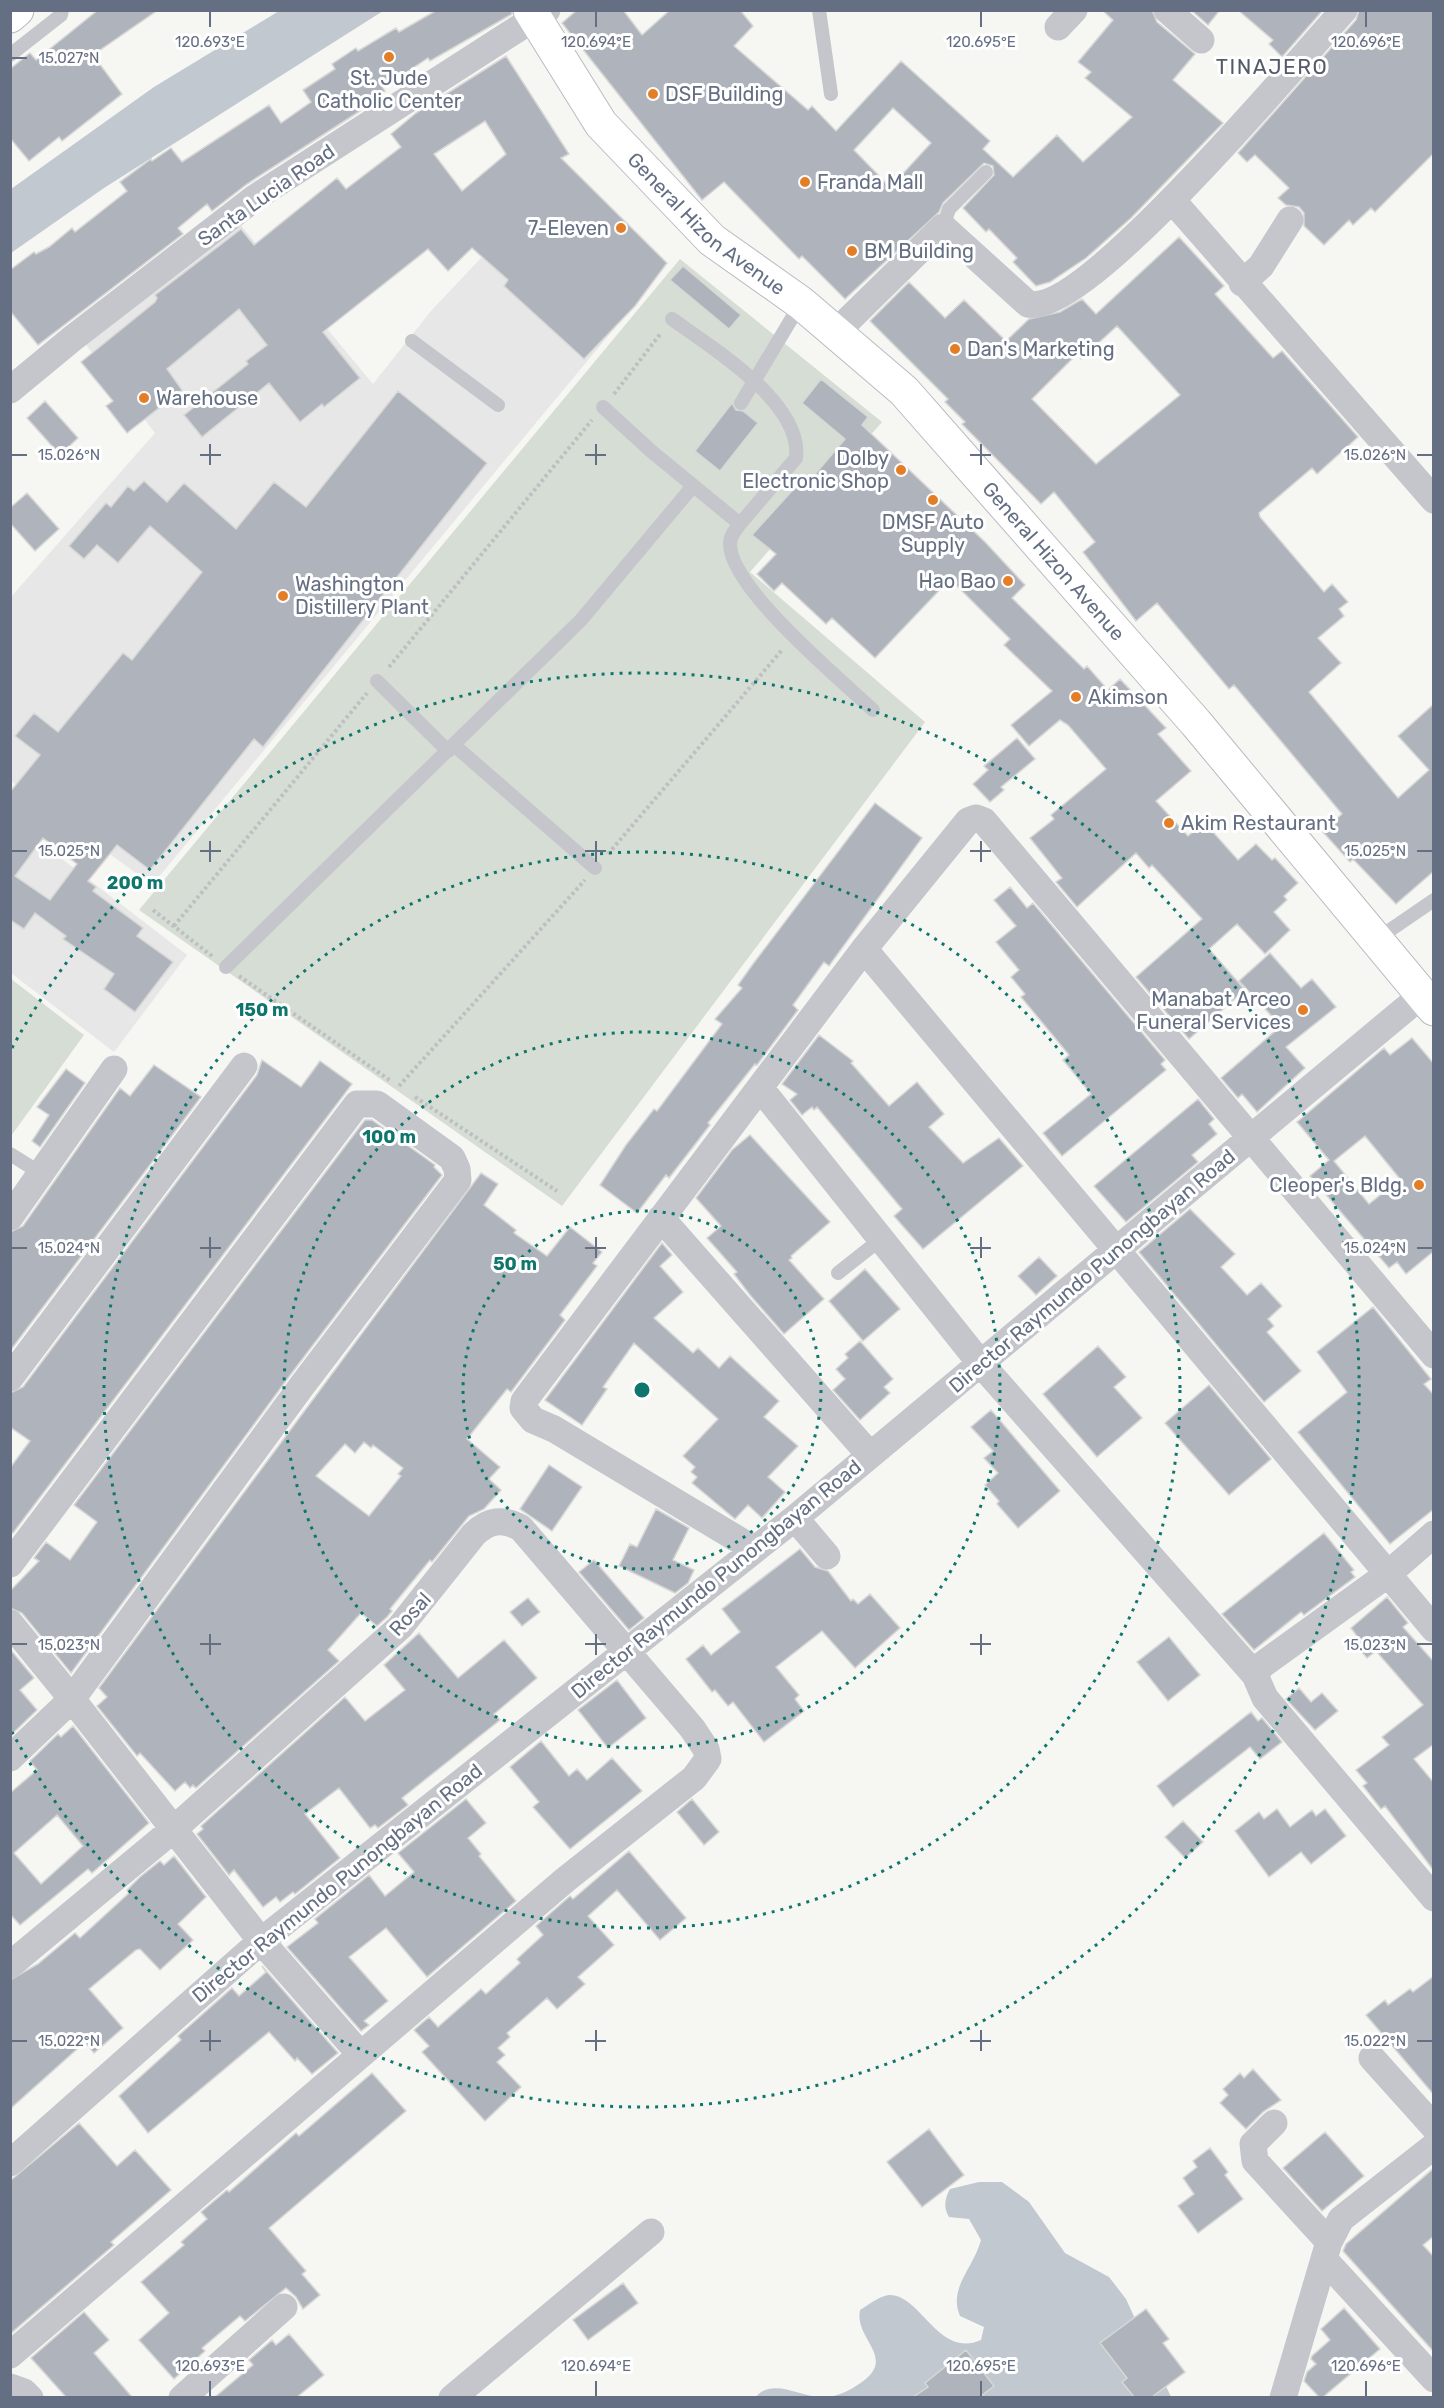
<svg xmlns="http://www.w3.org/2000/svg" width="1444" height="2408" font-family="Rubik,sans-serif">
  <style>
    .built { fill: #e6e7e6 }
    .green { fill: #d6ddd4 }
    .water { fill: #c1c8cf }
    .building { fill: #afb3bb; stroke: #d7d8d6; stroke-width: 1.5; fill-rule: evenodd }
    .lines { fill: none; stroke-linecap: round; stroke-linejoin: round }
    .secondary-casing { stroke: #b9bbc1; stroke-width: 35 }
    .path { stroke: #bebfc2; stroke-width: 4; stroke-dasharray: 3 3; stroke-linecap: butt }
    .service { stroke: #c4c6cb; stroke-width: 14 }
    .minor { stroke: #c4c6cb; stroke-width: 27 }
    .secondary { stroke: #fff; stroke-width: 33 }
    .ticks { fill: none; stroke: #656f84; stroke-width: 2 }
    .ring { fill: none; stroke: #0f766e; stroke-width: 3; stroke-dasharray: 3 6 }
    .poi-dot { fill: #e37e27; stroke: #fff; stroke-width: 2 }
    .labels { text-anchor: middle; dominant-baseline: central; stroke-width: 6; stroke-linejoin: round; paint-order: stroke }
    .poi-label { font-size: 20px; fill: #656f84; stroke: #fff; text-anchor: start }
    .street-label { font-size: 20px; fill: #656f84; stroke: #fff }
    .neighbourhood-label { font-size: 21px; letter-spacing: 1.5px; fill: #535a69; stroke: #fff }
    .ticks-label { font-size: 15px; text-anchor: middle; fill: #656f84; stroke: #fff; stroke-width: 6; stroke-linejoin: round; paint-order: stroke }
    .centre { fill: #0f766e; stroke: #fff; stroke-width: 3 }
    .ring-label { font-size: 18px; text-anchor: middle; font-weight: bold; fill: #0f766e; stroke: #fff; stroke-width: 6; stroke-linejoin: round; paint-order: stroke }
  </style>
  <rect width="100%" height="100%" fill="#f6f6f3"/>
  <!-- built -->
  <path class="built" d="M531,205L633,306L152,885L11,781V597L155,433L79,336L234,217L373,384L431,311Z
    M10,819L187,955L114,1052L11,973Z"/>
  <!-- green -->
  <path class="green" d="M680,259L882,422L750,572L925,722L562,1206L139,910Z
    M11,979L84,1035L11,1136Z"/>
  <!-- water -->
  <path class="water" d="M279,11H383L104,188L11,253V189L154,87Z
    M979,2182H1002L1029,2202L1065,2253L1109,2277L1126,2299L1171,2397L755,2398C771,2377 799,2396 820,2397C836,2398 849,2391 862,2382C897,2357 854,2339 860,2310C868,2305 880,2296 889,2295C921,2294 938,2359 981,2340L984,2327L960,2316C948,2288 973,2269 981,2240L969,2219L949,2217C943,2207 945,2198 950,2189Z"/>
  <!-- building -->
  <path class="building" d="M98,10H158L93,55L122,94L62,141L59,137L29,161L10,138V69L30,53L36,60Z
    M437,10H511L512,14L430,61L428,58L383,88L385,91L358,109L360,111L247,184L212,211L207,204L178,228L183,234L38,345L10,311V270L34,252L36,254L49,247L72,228L75,232L127,191L120,182L151,159L152,161L171,148L182,162L269,105L281,123L311,102L303,90L335,69L332,64L356,48L358,51L396,28L399,32Z
    M577,10H623L642,35L670,10H740L753,26L734,46L808,110L812,106L836,131L901,61L990,141L983,149L1013,177L1057,135L1083,162L1132,117L1085,78L1091,72L1078,62L1113,20L1102,10H1152L1157,22L1195,54L1173,80L1223,123L1131,218L1086,258L1050,282L1036,286L1013,262L1017,258L989,229L986,232L963,208L994,175L993,166L984,163L943,203L939,212L845,299L802,256L799,259L724,182L702,200L562,23ZM893,108L931,143L898,179L894,175L886,183L854,150Z
    M1191,10H1220L1208,25Z
    M1238,10H1323L1282,57L1269,44L1273,40Z
    M1359,10H1434V153L1375,212L1371,208L1353,225L1349,220L1324,245L1304,226V213L1299,207L1286,205L1278,198L1289,188L1255,155L1247,162L1238,153L1356,20Z
    M506,56L569,154L561,158L667,263L635,306L584,359L504,286L508,280L472,248L448,271L428,249L323,332L360,378L324,407L322,404L300,422L269,383L202,437L184,415L248,364L246,361L267,345L239,309L167,369L182,390L127,433L106,406L113,401L81,362L155,302L157,298L155,295L241,229L254,245L337,178L346,189L401,147L391,134L416,113ZM485,121L506,154L462,191L434,154Z
    M1179,237L1224,286L1215,294L1273,358L1282,351L1358,437L1317,474L1312,468L1259,513L1260,517L1324,592L1332,584L1348,602L1339,609L1344,616L1318,638L1341,663L1309,692L1398,798L1429,770L1398,736L1434,704V871L1396,904L1353,859L1350,862L1322,831L1342,814L1234,685L1229,689L1157,603L1136,621L1083,552L1095,542L1054,492L1041,504L962,424L965,422L945,402L948,399L870,321L909,282L945,318L964,300L1006,341L1029,319L1060,312L1082,299L1096,314ZM1117,326L1180,395L1096,464L1032,399L1077,354L1081,359Z
    M683,266L741,315L729,329L670,280Z
    M821,379L868,417L862,425L985,542L1025,585L1012,598L1084,669L1087,666L1108,690L1120,679L1166,728L1158,734L1191,771L1156,801L1188,836L1204,822L1238,860L1256,844L1272,860L1275,858L1298,883L1284,896L1287,900L1274,912L1290,930L1265,954L1237,924L1209,949L1245,990L1189,1039L1136,977L1202,919L1152,865L1149,868L1136,853L1077,907L1056,882L1062,878L1030,838L1054,819L1051,815L1106,769L1068,725L1060,720L1029,746L1011,725L1052,691L1004,645L1010,639L950,579L875,658L832,618L826,624L782,583L774,591L757,574L776,554L752,535L800,482L805,486L845,439L802,403Z
    M398,391L487,463L263,747L254,739L150,870L117,845L88,881L96,887L93,891L143,928L137,936L173,962L135,1012L104,989L114,974L63,939L66,936L35,913L24,929L10,920V792L40,755L15,736L34,713L58,732L123,653L132,660L202,572L150,526L118,563L97,545L84,559L69,546L106,503L111,507L128,486L134,491L144,481L167,502L184,483L236,529L274,482L306,507ZM43,838L77,864L50,900L15,876Z
    M45,401L78,438L60,455L27,418Z
    M732,403L736,410L743,411L758,423L720,471L695,451Z
    M27,493L59,529L35,551L10,523V508Z
    M1017,738L1035,759L1001,787L1004,790L990,802L973,784L988,770L984,766Z
    M875,803L922,838L829,966L824,962L793,1005L798,1010L757,1065L755,1064L708,1123L710,1125L669,1178L666,1175L637,1213L600,1185L626,1145L654,1109L657,1111L722,1024L715,1019L742,988L738,985L753,964Z
    M1010,887L1027,908L1033,903L1165,1060L1161,1064L1166,1070L1062,1156L1043,1133L1091,1094L1063,1060L1069,1055L1021,997L1025,994L1011,977L1019,970L996,942L1016,926L994,900Z
    M1270,953L1301,988L1312,979L1336,1007L1286,1047L1305,1068L1257,1112L1242,1094L1238,1098L1221,1078L1281,1026L1239,981Z
    M819,1035L853,1061L851,1063L889,1106L917,1082L944,1114L929,1127L963,1163L999,1138L1023,1166L923,1249L894,1216L902,1209L817,1107L814,1110L812,1107L802,1115L790,1100L797,1094L782,1084Z
    M1412,1038L1434,1064V1251L1406,1274L1397,1262L1389,1268L1310,1176L1329,1160L1297,1122L1384,1048L1390,1055ZM1365,1136L1400,1179L1369,1204L1334,1161Z
    M262,1060L301,1087L320,1061L352,1084L13,1533L10,1531V1468L30,1441L10,1427V1393L23,1387L257,1075Z
    M154,1065L201,1097L10,1351V1232L23,1226L120,1088L130,1096Z
    M66,1069L85,1083L40,1147L32,1141L49,1115L37,1107Z
    M1198,1099L1214,1119L1209,1124L1217,1134L1192,1155L1198,1162L1126,1222L1094,1186Z
    M365,1120H372L435,1165L434,1167L442,1175L288,1378L71,1673L22,1613L10,1608V1591L39,1561L34,1558L46,1542L70,1560L97,1522L74,1505Z
    M750,1135L830,1222L791,1256L792,1258L789,1260L824,1299L784,1334L750,1295L734,1274L737,1272L707,1238L721,1226L696,1198L732,1150Z
    M481,1173L498,1184L484,1205L516,1230L514,1233L547,1256L570,1227L602,1252L593,1263L597,1266L560,1315L565,1320L511,1392L507,1389L467,1439L500,1467L489,1479L501,1490L484,1509L469,1516L432,1562L430,1560L390,1609L392,1611L387,1617L377,1626L361,1613L328,1650L339,1661L196,1788L193,1785L190,1788L185,1782L175,1791L140,1753L137,1756L97,1706L107,1697L99,1688ZM364,1442L371,1448L373,1445L403,1468L398,1474L401,1476L369,1516L316,1476L345,1444L355,1453Z
    M1190,1209L1235,1254L1221,1267L1247,1295L1261,1283L1282,1306L1268,1319L1274,1326L1267,1332L1301,1371L1264,1402L1139,1252Z
    M662,1243L672,1255L660,1266L683,1292L654,1318L693,1353L698,1348L719,1368L730,1356L779,1401L764,1417L798,1446L768,1477L785,1492L762,1518L748,1505L735,1519L692,1483L697,1477L691,1472L695,1467L683,1456L718,1419L634,1343L603,1387L607,1389L582,1425L545,1400Z
    M1039,1257L1057,1276L1036,1295L1018,1276Z
    M865,1269L900,1309L863,1341L829,1301Z
    M1373,1307L1431,1379L1424,1384L1434,1395V1509L1390,1544L1298,1432L1347,1392L1317,1352Z
    M860,1341L893,1379L884,1387L890,1393L860,1420L833,1390L845,1379L836,1369L848,1358L845,1354Z
    M1098,1346L1126,1377L1114,1387L1142,1418L1097,1457L1043,1394Z
    M1209,1385L1271,1459L1229,1495L1165,1423Z
    M991,1410L1060,1491L1018,1528L997,1504L999,1501L985,1485L998,1473L984,1458L993,1451L971,1427Z
    M549,1465L582,1487L552,1531L520,1509Z
    M656,1509L689,1528L673,1560L694,1570L688,1583L675,1593L619,1566L630,1544L637,1547Z
    M1324,1533L1354,1570L1351,1572L1355,1577L1304,1615L1301,1612L1254,1650L1222,1614Z
    M800,1549L815,1567L828,1571L851,1601L853,1599L858,1604L870,1594L900,1628L855,1668L822,1631L776,1667L799,1695L795,1699L804,1711L764,1742L733,1702L728,1706L715,1690L712,1692L686,1659L703,1645L711,1655L740,1632L722,1609Z
    M594,1560L644,1618L629,1630L579,1572Z
    M1387,1597L1408,1623L1403,1627L1434,1662V1744L1414,1759L1434,1783V1871L1385,1806L1381,1809L1363,1786L1367,1783L1356,1770L1389,1745L1382,1737L1423,1705L1376,1651L1367,1658L1351,1640L1357,1636L1351,1628Z
    M528,1598L540,1612L522,1626L510,1612Z
    M419,1633L458,1678L504,1640L537,1678L494,1714L500,1720L402,1798L408,1805L378,1828L375,1825L370,1828L339,1788L305,1814L340,1858L295,1894L293,1892L280,1902L276,1897L263,1907L234,1870L229,1875L197,1834L203,1829L201,1826L345,1697L365,1721L405,1690L384,1665Z
    M1169,1637L1200,1675L1168,1701L1137,1662Z
    M10,1649L34,1678L20,1690L37,1710L10,1736Z
    M617,1680L646,1718L608,1748L578,1710Z
    M1299,1688L1311,1702L1322,1693L1338,1711L1315,1730L1286,1699Z
    M1251,1712L1258,1721L1262,1718L1282,1742L1260,1759L1250,1747L1173,1807L1157,1786Z
    M73,1726L149,1823L92,1873L88,1869L20,1925L10,1914V1793L37,1770L30,1761L58,1734L61,1737ZM57,1815L83,1846L41,1884L14,1853Z
    M541,1741L569,1776L577,1769L587,1780L612,1758L642,1791L570,1849L533,1807L539,1802L510,1767Z
    M466,1799L486,1823L468,1838L481,1854L479,1856L516,1901L427,1977L386,1928L349,1957L388,2001L364,2021L369,2025L361,2031L287,1947L318,1923L315,1919L369,1875L385,1896L414,1872L398,1853Z
    M692,1799L719,1832L704,1845L677,1812Z
    M1277,1809L1290,1827L1312,1810L1316,1816L1325,1809L1346,1836L1311,1864L1301,1852L1269,1877L1235,1831L1259,1812L1264,1819Z
    M1183,1821L1203,1842L1185,1858L1165,1837Z
    M629,1851L686,1918L660,1940L617,1890L588,1916L614,1945L578,1977L585,1984L557,2009L547,1998L507,2033L510,2037L498,2048L505,2055L497,2062L521,2087L485,2121L422,2052L429,2046L414,2030L429,2017L438,2027L481,1989L486,1994L520,1963L517,1959L543,1935L536,1926L570,1896L573,1899Z
    M174,1856L206,1897L178,1924L193,1940L160,1970L140,1949L136,1950L89,1989L123,2028L94,2053L85,2042L10,2109V1980L38,1964L75,1933L80,1938L129,1893L127,1890L140,1877L160,1861L164,1865Z
    M262,1966L338,2053L312,2074L297,2058L295,2061L269,2032L148,2133L119,2096L181,2040L178,2036L232,1988L239,1996L266,1972Z
    M1434,1976V2095L1366,2015L1385,2000L1388,2005L1410,1989L1413,1992Z
    M1253,2069L1281,2100L1263,2112L1246,2129L1220,2103L1228,2095L1223,2089L1240,2073L1244,2078Z
    M372,2073L406,2111L269,2228L306,2271L302,2274L320,2295L303,2309L296,2297L286,2288L245,2321L240,2316L202,2348L205,2351L174,2379L139,2340L169,2313L141,2282L184,2245L181,2242L207,2219L201,2212L227,2190L229,2192L296,2133L299,2136Z
    M79,2123L117,2166L135,2150L171,2190L111,2242L114,2245L10,2334V2181Z
    M929,2129L964,2175L922,2207L887,2162Z
    M1325,2132L1364,2176L1322,2211L1283,2168Z
    M1210,2148L1228,2172L1225,2175L1243,2199L1198,2233L1178,2206L1194,2194L1183,2178L1197,2167L1193,2161Z
    M1434,2168V2236L1423,2245L1434,2257V2352L1343,2251L1346,2244Z
    M623,2283L638,2303L588,2340L573,2320Z
    M1344,2308L1380,2349L1323,2397H1319L1304,2381L1307,2372L1316,2364L1311,2359L1312,2356L1330,2340L1321,2329Z
    M1146,2309L1169,2339L1163,2343L1185,2372L1152,2397H1134L1122,2382L1127,2378L1100,2343Z
    M84,2312L109,2340L94,2353L132,2397H66L31,2358Z
    M289,2334L324,2375L297,2397H215L253,2365L249,2360L272,2340L276,2345Z
    M966,2350L994,2386L980,2397H913L928,2387L925,2383Z"/>
  <g class="lines">
    <!-- secondary casing -->
    <g class="secondary-casing">
      <g id="secondary">
        <path id="s1" d="M530,10L601,124L712,240L801,303L904,391L1196,723L1434,1009"/>
        <path d="M10,16L17,10"/>
      </g>
    </g>
    <!-- path -->
    <path class="path" d="M614,394L661,333
      M389,667L592,420
      M608,854L782,650
      M153,910L212,956
      M174,926L367,693
      M239,976L391,1081
      M399,1086L585,880
      M415,1097L557,1191"/>
    <!-- service -->
    <path class="service" d="M819,10L831,94
      M10,55L61,15L62,10
      M943,227L949,209L986,172
      M672,319C711,347 803,403 796,458L740,524
      M412,341L498,405
      M741,403L801,303
      M603,407L651,451L740,524C735,530 730,536 730,544C730,588 840,679 873,710
      M377,681L448,751
      M454,745L595,868
      M1377,939L1434,900
      M226,967L581,620L693,486
      M10,1154L42,1174
      M838,1273L881,1239"/>
    <!-- minor -->
    <path class="minor" d="M1167,10L1201,40
      M1058,27L1074,10
      M1173,201L1434,500
      M1242,283L1261,266L1290,220
      M836,332L943,227L1028,304C1085,317 1300,59 1344,10
      M10,390L73,338L256,197L547,10
      M864,949L1434,1629
      M761,1089L981,1364L1255,1675L1265,1698L1434,1898
      M10,1217L114,1069
      M661,1218L870,1455
      M10,1378L244,1066
      M795,1518L827,1556
      M754,1549L554,1429L533,1420L523,1408L524,1401L864,949L968,821L976,818L984,821L1434,1355
      M10,1564L357,1104H377L452,1158L457,1169L458,1180L301,1387L72,1699L261,1941L360,2054
      M10,1623L72,1699L10,1758
      M1255,1675L1262,1665L1388,1574L1434,1534
      M10,1965L175,1828L400,1627L474,1534C489,1520 502,1518 521,1528L692,1728L706,1749L708,1759L694,1778L565,1880L10,2355
      M1372,2058L1434,2127
      M1274,2123L1253,2144L1255,2161L1329,2242
      M10,2163L261,1941L795,1518L1422,995
      M1324,2259L1434,2379
      M10,2387L24,2392L30,2398
      M182,2398L284,2307
      M452,2398L651,2232
      M1283,2398L1329,2242L1341,2219L1434,2146"/>
    <!-- secondary -->
    <use href="#secondary" class="secondary"/>
  </g>
  <!-- ticks -->
  <path class="ticks" d="M210,12V27M596,12V27M981,12V27M1366,12V27M12,58H27M210,444V465M596,444V465M981,444V465M12,455H27M200,455H221M585,455H606M970,455H991M1417,455H1432M210,841V862M596,841V862M981,841V862M12,851H27M200,851H221M585,851H606M970,851H991M1417,851H1432M210,1237V1258M596,1237V1258M981,1237V1258M12,1248H27M200,1248H221M585,1248H606M970,1248H991M1417,1248H1432M210,1634V1655M596,1634V1655M981,1634V1655M12,1644H27M200,1644H221M585,1644H606M970,1644H991M1417,1644H1432M210,2030V2051M596,2030V2051M981,2030V2051M12,2041H27M200,2041H221M585,2041H606M970,2041H991M1417,2041H1432M210,2381V2396M596,2381V2396M981,2381V2396M1366,2381V2396"/>
  <!-- distance rings -->
  <g class="ring">
    <circle cx="642" cy="1390" r="179"/>
    <circle cx="642" cy="1390" r="358"/>
    <circle cx="642" cy="1390" r="538"/>
    <path d="M12 1048A717 717 0 1 1 12 1732"/>
  </g>
  <!-- markers -->
  <g class="poi-dot">
    <circle cx="389" cy="57" r="6"/>
    <circle cx="653" cy="94" r="6"/>
    <circle cx="805" cy="182" r="6"/>
    <circle cx="621" cy="228" r="6"/>
    <circle cx="852" cy="251" r="6"/>
    <circle cx="955" cy="349" r="6"/>
    <circle cx="144" cy="398" r="6"/>
    <circle cx="901" cy="470" r="6"/>
    <circle cx="933" cy="500" r="6"/>
    <circle cx="1008" cy="581" r="6"/>
    <circle cx="283" cy="596" r="6"/>
    <circle cx="1076" cy="697" r="6"/>
    <circle cx="1169" cy="823" r="6"/>
    <circle cx="1303" cy="1010" r="6"/>
    <circle cx="1419" cy="1185" r="6"/>
  </g>
  <g class="labels">
    <!-- poi labels -->
    <g class="poi-label">
      <text x="389" y="78" text-anchor="middle">St. Jude<tspan x="389" dy="23">Catholic Center</tspan></text>
      <text x="665" y="94">DSF Building</text>
      <text x="817" y="182">Franda Mall</text>
      <text x="609" y="228" text-anchor="end">7-Eleven</text>
      <text x="864" y="251">BM Building</text>
      <text x="967" y="349">Dan's Marketing</text>
      <text x="156" y="398">Warehouse</text>
      <text x="889" y="458" text-anchor="end">Dolby<tspan x="889" dy="23">Electronic Shop</tspan></text>
      <text x="933" y="522" text-anchor="middle">DMSF Auto<tspan x="933" dy="23">Supply</tspan></text>
      <text x="996" y="581" text-anchor="end">Hao Bao</text>
      <text x="295" y="584">Washington<tspan x="295" dy="23">Distillery Plant</tspan></text>
      <text x="1088" y="697">Akimson</text>
      <text x="1181" y="823">Akim Restaurant</text>
      <text x="1291" y="999" text-anchor="end">Manabat Arceo<tspan x="1291" dy="23">Funeral Services</tspan></text>
      <text x="1407" y="1185" text-anchor="end">Cleoper's Bldg.</text>
    </g>
    <!-- street labels -->
    <g class="street-label">
      <text transform="translate(266 195) rotate(-35)">Santa Lucia Road</text>
      <text stroke="none"><textPath href="#s1" startOffset="280">General Hizon Avenue</textPath></text>
      <text stroke="none"><textPath href="#s1" startOffset="766">General Hizon Avenue</textPath></text>
      <text transform="translate(1092 1271) rotate(-40)">Director Raymundo Punongbayan Road</text>
      <text transform="translate(716 1579) rotate(-39)">Director Raymundo Punongbayan Road</text>
      <text transform="translate(410 1614) rotate(-47)">Rosal</text>
      <text transform="translate(337 1883) rotate(-39)">Director Raymundo Punongbayan Road</text>
    </g>
    <!-- neighbourhood labels -->
    <g class="neighbourhood-label">
      <text x="1272" y="66">TINAJERO</text>
    </g>
  </g>
  <g class="ticks-label">
    <text x="210" y="47">120.693°E</text>
    <text x="596" y="47">120.694°E</text>
    <text x="981" y="47">120.695°E</text>
    <text x="1366" y="47">120.696°E</text>
    <text x="69" y="63">15.027°N</text>
    <text x="69" y="460">15.026°N</text>
    <text x="1375" y="460">15.026°N</text>
    <text x="69" y="856">15.025°N</text>
    <text x="1375" y="856">15.025°N</text>
    <text x="69" y="1253">15.024°N</text>
    <text x="1375" y="1253">15.024°N</text>
    <text x="69" y="1650">15.023°N</text>
    <text x="1375" y="1650">15.023°N</text>
    <text x="69" y="2046">15.022°N</text>
    <text x="1375" y="2046">15.022°N</text>
    <text x="210" y="2371">120.693°E</text>
    <text x="596" y="2371">120.694°E</text>
    <text x="981" y="2371">120.695°E</text>
    <text x="1366" y="2371">120.696°E</text>
  </g>
  <circle cx="642" cy="1390" r="9" class="centre"/>
  <g class="ring-label">
    <text x="135" y="889">200 m</text>
    <text x="262" y="1016">150 m</text>
    <text x="389" y="1143">100 m</text>
    <text x="515" y="1270">50 m</text>
  </g>
  <!-- border -->
  <rect width="1444" height="2408" fill="none" stroke="#656f84" stroke-width="24"/>
</svg>
